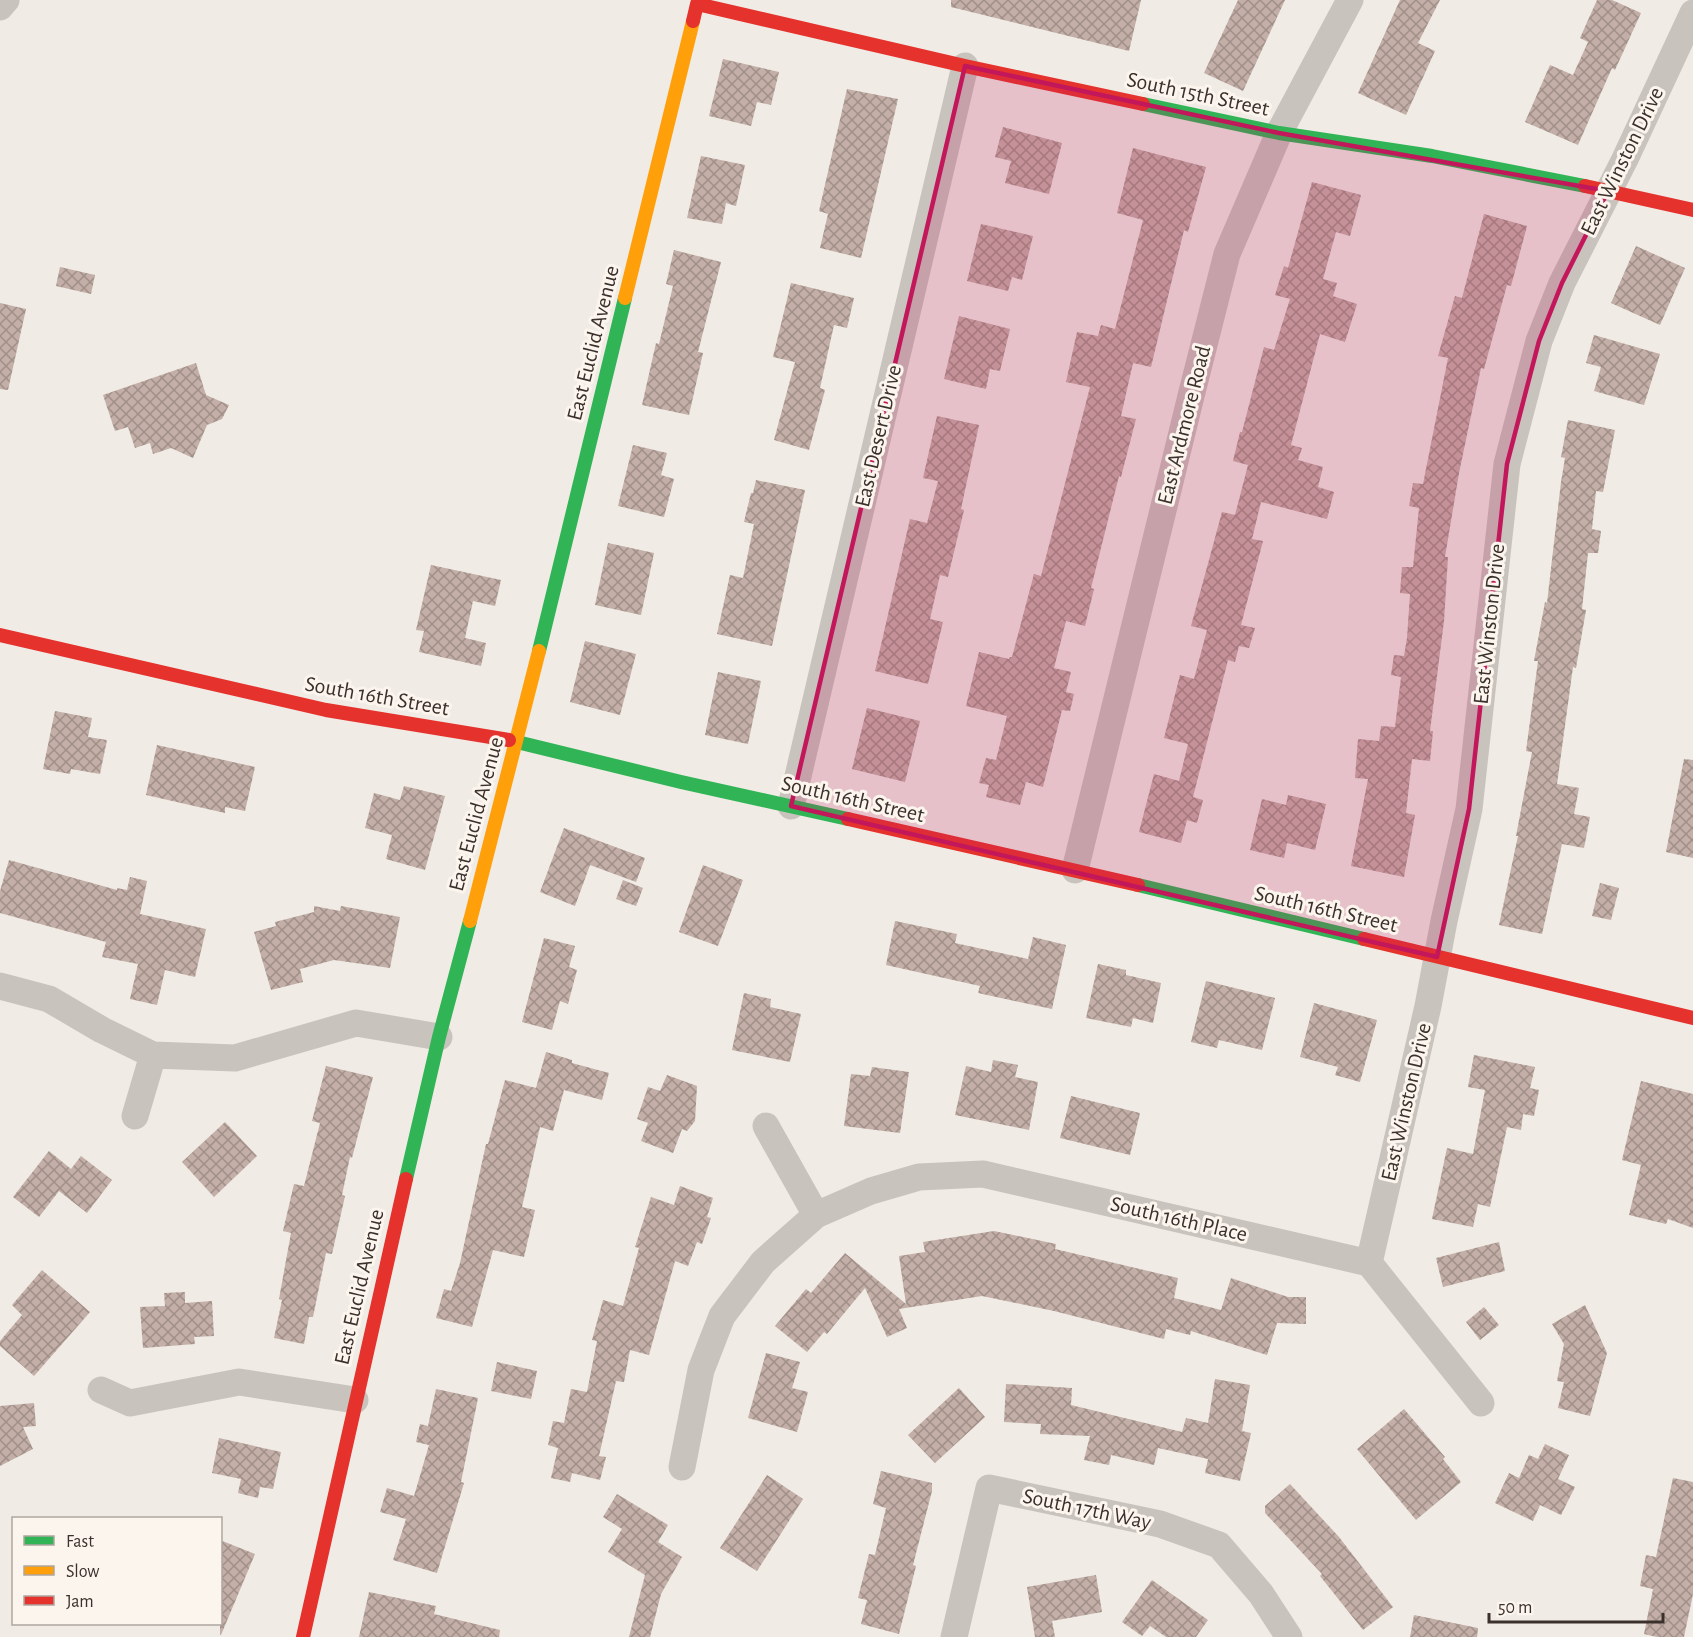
<svg xmlns="http://www.w3.org/2000/svg" width="1693" height="1637" font-family="'Alegreya Sans',sans-serif">
  <style>
    .building { fill: url(#building-cross-hatch) }
    .lines { fill: none; stroke-linecap: round; stroke-linejoin: round }
    .street { stroke: #c9c3be; stroke-width: 27 }
    .fast { stroke: #30b455; stroke-width: 14 }
    .slow { stroke: #ff9f0a; stroke-width: 14 }
    .jam { stroke: #e5322d; stroke-width: 14 }
    .marked { fill: #c2185b; fill-opacity: 0.2; stroke: #c2185b; stroke-width: 4.5; stroke-linejoin: round }
    .labels { text-anchor: middle; dominant-baseline: central; stroke-width: 6; stroke-linejoin: round; paint-order: stroke }
    .street-label { font-size: 22px; fill: #3b302b; stroke: #fbf5ee }
  </style>
  <defs>
    <pattern id="building-cross-hatch" width="8" height="8" patternUnits="userSpaceOnUse" patternTransform="scale(1.5)"><rect width="8" height="8" fill="#c3afa7"/><path d="M0 0l8 8M0 8l8-8" fill="none" stroke="#a08f88"/></pattern>
  </defs>
  <rect width="100%" height="100%" fill="#f0ebe5"/>
  <!-- building -->
  <path class="building" d="M951,0H1141L1129,51L951,7Z
    M1238,0H1285L1243,91L1204,73Z
    M1400,0H1440L1418,43L1435,51L1406,115L1358,93Z
    M1597,0H1612L1641,13L1615,70L1612,68L1578,145L1525,122L1550,65L1573,75L1588,42L1580,38Z
    M723,59L779,72L771,105L757,102L751,126L709,116Z
    M847,89L898,99L861,258L820,248L828,214L819,211Z
    M1003,127L1062,143L1049,194L1005,183L1011,161L995,157Z
    M1133,148L1206,167L1188,232L1184,230L1151,367L1133,363L1121,416L1136,419L1121,477L1119,476L1091,588L1094,589L1085,626L1066,621L1054,668L1071,672L1066,692L1074,694L1070,711L1062,710L1043,787L1026,782L1020,805L986,797L989,785L979,783L986,758L996,760L1007,716L966,706L979,652L1009,659L1010,657H1012L1034,574L1041,576L1090,387L1066,382L1077,332L1098,336L1101,325L1115,329L1143,220L1117,213Z
    M701,156L745,165L736,206L726,203L722,224L687,218Z
    M1312,182L1361,195L1350,236L1336,232L1323,279L1337,283L1333,296L1357,304L1345,342L1320,334L1291,445L1302,448L1298,460L1323,467L1318,487L1334,492L1327,519L1261,502L1252,539L1263,541L1241,625L1255,628L1249,648L1239,646L1235,662L1228,660L1193,797L1203,800L1197,823L1187,820L1181,843L1139,832L1154,774L1179,781L1188,744L1164,738L1180,675L1194,679L1207,630L1191,626L1222,512L1235,515L1248,465L1233,461L1240,432H1242L1264,347L1274,350L1290,299L1275,295L1284,266L1288,268Z
    M1484,214L1527,226L1511,286L1507,285L1484,369L1481,368L1459,473L1445,557H1448L1444,621L1430,731H1433L1430,761L1412,759L1406,813L1415,815L1404,877L1351,866L1368,779L1355,778L1358,739L1379,741L1381,726L1395,727L1401,677L1391,675L1394,655L1404,656L1407,638L1410,594L1400,593L1402,567H1413L1419,508L1409,506L1413,483L1423,484L1448,358L1438,356L1455,296L1462,298Z
    M981,224L1033,236L1022,280L1012,277L1008,291L967,281Z
    M1636,246L1685,268L1660,325L1611,303Z
    M674,250L721,262L698,352L703,353L689,415L642,405L656,343L659,344L673,286L666,284Z
    M60,267L95,275L91,294L56,286Z
    M791,283L854,298L847,328L834,325L820,388L825,390L809,450L774,440L795,362L773,357Z
    M0,303L26,309L8,390L0,389Z
    M959,316L1010,329L1000,371L990,369L986,389L944,379Z
    M1594,335L1660,354L1644,405L1594,391L1601,367L1586,363Z
    M196,363L206,395L229,405L222,419L207,425L193,458L171,448L153,454L150,443L135,448L128,427L115,431L103,395Z
    M937,416L979,425L961,509L964,510L948,577L940,575L930,619L943,622L928,684L875,671L910,519L927,523L938,481L923,478Z
    M1568,420L1615,430L1603,492L1596,491L1592,529L1601,531L1598,553H1588L1582,609L1586,610L1576,668L1573,667L1557,784L1579,788L1574,814L1590,817L1584,848L1562,844L1542,934L1499,925L1518,836H1516L1532,752L1526,751L1538,661H1534L1545,602L1547,603L1561,482L1565,458L1561,457Z
    M633,445L667,453L661,475L674,479L664,517L618,506Z
    M756,480L805,490L772,646L717,634L730,575L743,578L754,524L744,522L751,493H753Z
    M608,543L654,553L641,615L595,605Z
    M431,565L501,580L495,606L473,601L465,638L486,643L481,666L419,652L424,631L416,630Z
    M585,641L636,654L620,715L570,702Z
    M718,672L761,681L748,744L705,735Z
    M867,708L920,721L905,782L852,769Z
    M55,711L92,718L88,737L107,740L100,774L71,769L70,774L43,769Z
    M157,745L255,767L245,811L225,807V813L146,795Z
    M1684,759L1693,760V858L1666,852Z
    M404,786L445,796L425,870L386,859L392,835L365,828L374,793L400,800Z
    M1288,795L1326,804L1315,850L1287,843L1284,858L1250,850L1262,799L1286,805Z
    M564,828L645,858L636,882L590,865L575,906L540,892Z
    M9,860L117,890V888L127,890L130,877L147,881L140,914L206,929L195,977L165,970L157,1005L130,999L138,964L102,957L106,942L0,913V891Z
    M703,865L743,880L718,946L679,932Z
    M623,880L643,888L636,906L616,899Z
    M1600,883L1619,888L1611,920L1592,916Z
    M314,906L340,911L341,906L400,917L390,968L334,960L300,969L303,982L271,990L254,932L276,926L275,922L314,912Z
    M895,921L957,934L955,943L1028,959L1033,937L1066,945L1052,1009L978,993L980,986L886,965Z
    M544,938L575,946L569,967L577,970L568,1004L560,1001L552,1030L522,1022Z
    M1098,964L1126,970V975L1161,983L1153,1023L1133,1018L1131,1027L1086,1018Z
    M1206,981L1275,998L1262,1050L1219,1040L1217,1048L1191,1042Z
    M744,993L771,999L770,1007L801,1014L790,1062L732,1050Z
    M1314,1003L1377,1020L1360,1082L1335,1075L1338,1067L1300,1057Z
    M546,1052L572,1060V1063L609,1073L602,1100L564,1090L553,1131L540,1127L522,1207L535,1210L524,1257L493,1250L472,1327L436,1318L444,1289L451,1291L460,1263L486,1144H488L505,1080L536,1088Z
    M1474,1055L1535,1067L1530,1088L1539,1090L1534,1116L1523,1114L1521,1130L1507,1127L1490,1207L1478,1204L1473,1227L1432,1219L1447,1148L1473,1154L1485,1090L1468,1087Z
    M993,1060L1018,1065L1015,1077L1038,1082L1029,1130L955,1115L966,1066L991,1072Z
    M326,1066L373,1077L352,1158L350,1157L342,1195L345,1196L332,1254L326,1253L313,1317H309L304,1344L274,1338L282,1300L279,1299L291,1233L283,1231L294,1184L304,1186L320,1123L312,1121Z
    M872,1067L909,1072L900,1133L844,1126L851,1074L870,1076Z
    M667,1075L697,1086L695,1121L687,1131L682,1129L673,1153L641,1141L648,1123L637,1119L648,1087L660,1091Z
    M1641,1081L1693,1094V1228L1668,1219L1666,1224L1629,1215L1641,1165L1622,1160Z
    M1071,1096L1140,1113L1130,1155L1060,1138Z
    M225,1122L257,1156L214,1197L182,1162Z
    M49,1151L71,1169L81,1156L112,1180L87,1213L59,1191L39,1217L13,1197Z
    M680,1186L713,1198L707,1217L711,1218L702,1244L697,1242L688,1266L675,1261L649,1355L630,1350L624,1382L616,1381L599,1456L606,1457L600,1480L572,1473L570,1482L551,1478L558,1448L548,1445L553,1421L564,1423L571,1389L587,1392L597,1341L592,1340L603,1300L623,1306L639,1248L635,1247L651,1197L674,1205Z
    M994,1231L1056,1244L1055,1249L1178,1278L1174,1298L1221,1310L1231,1278L1288,1297H1306V1324L1277,1323L1267,1355L1191,1331L1190,1335L1166,1329L1164,1339L1054,1311L982,1296L899,1309L907,1328L887,1337L865,1288L827,1334L824,1332L807,1352L775,1326L806,1289L811,1293L845,1253L906,1304L899,1256L925,1252L923,1242Z
    M1499,1242L1505,1271L1443,1287L1436,1258Z
    M42,1270L90,1312L34,1376L0,1346V1341L22,1315L12,1305Z
    M185,1292V1303L212,1301L214,1336L194,1337L195,1344L143,1348L140,1307L165,1306L164,1293Z
    M1585,1305L1607,1353L1590,1416L1558,1408L1564,1382L1557,1381L1564,1344L1552,1324Z
    M1484,1307L1499,1325L1480,1340L1466,1322Z
    M766,1353L800,1362L792,1388L808,1392L797,1432L748,1418Z
    M497,1362L537,1371L531,1399L491,1391Z
    M1215,1379L1250,1385L1242,1431L1251,1433L1240,1481L1205,1473L1208,1459L1158,1448L1154,1465L1111,1455L1109,1465L1084,1460L1090,1436L1040,1434L1041,1424L1004,1422L1006,1384L1072,1388L1071,1405L1182,1432L1186,1418L1208,1423Z
    M959,1388L985,1417L935,1463L908,1435Z
    M436,1389L478,1398L461,1482L464,1483L437,1573L393,1560L406,1519L380,1512L387,1488L414,1496L429,1445L416,1442L420,1424L428,1426Z
    M34,1403L36,1426L23,1427L33,1449L0,1466V1406Z
    M1404,1409L1445,1457L1443,1459L1461,1482L1416,1520L1357,1449Z
    M219,1438L281,1452L273,1489L260,1487L258,1498L238,1493L241,1479L212,1473Z
    M1545,1444L1569,1455L1558,1479L1575,1487L1561,1515L1540,1505L1533,1521L1495,1503L1509,1473L1519,1478L1529,1455L1538,1459Z
    M881,1471L932,1483V1491L913,1565L916,1566L899,1634L861,1624L867,1600L858,1598L869,1554L875,1555L886,1508L873,1504Z
    M767,1475L803,1499L757,1571L720,1548Z
    M1673,1478L1693,1482V1594L1684,1637H1657L1644,1634L1653,1589L1640,1586L1646,1555L1656,1557Z
    M1290,1484L1339,1537L1393,1607L1363,1630L1320,1576L1322,1574L1265,1513V1506Z
    M617,1494L668,1525L658,1542L682,1557L661,1594L650,1637H629L645,1575L608,1552L622,1529L603,1517Z
    M220,1540L255,1554L221,1635H220Z
    M1096,1575L1102,1612L1052,1621L1055,1637H1035L1027,1587Z
    M1152,1580L1208,1620L1196,1637H1166L1150,1626L1142,1636L1122,1622Z
    M369,1592L436,1606L434,1614L500,1630L499,1637H359Z
    M1414,1615L1478,1628L1477,1637H1410Z"/>
  <g class="lines">
    <!-- street -->
    <path class="street" d="M0,7L6,0
      M791,806L965,66
      M1075,870L1191,396L1227,254L1279,133L1350,0
      M0,986L49,999L102,1030L153,1055L235,1058L356,1023L439,1037
      M135,1116L153,1055
      M766,1126L816,1215
      M1369,1263L1428,1006L1444,921L1469,809L1507,464L1539,341L1562,283L1625,159L1693,13
      M101,1390L130,1403L239,1382L355,1400
      M682,1467L701,1370L722,1316L763,1262L816,1215L871,1191L919,1177L983,1174L1369,1263L1481,1403
      M954,1637L989,1488L1160,1524L1219,1545L1261,1594L1289,1637"/>
    <!-- fast -->
    <path class="fast" d="M1143,104L1279,133L1432,156L1585,186
      M539,651L625,298
      M509,740L681,782L848,819
      M1138,885L1364,939
      M406,1179L439,1037L470,921"/>
    <!-- slow -->
    <path class="slow" d="M625,298L693,21
      M470,921L539,651"/>
    <!-- jam -->
    <path class="jam" d="M693,21L697,4L965,66L1143,104
      M1585,186L1693,210
      M0,635L326,710L509,740
      M848,819L1138,885
      M1364,939L1693,1018
      M303,1637L406,1179"/>
  </g>
  <!-- marked area -->
  <path class="marked" d="M965,66L1279,133L1608,191L1562,283L1539,341L1507,464L1469,809L1437,957L791,806Z"/>
  <g class="labels">
    <!-- street labels -->
    <g class="street-label">
      <text transform="translate(1198 94) rotate(12)">South 15th Street</text>
      <text transform="translate(1622 161) rotate(-64)">East Winston Drive</text>
      <text transform="translate(593 343) rotate(-76)">East Euclid Avenue</text>
      <text transform="translate(1184 425) rotate(-76)">East Ardmore Road</text>
      <text transform="translate(878 436) rotate(-77)">East Desert Drive</text>
      <text transform="translate(1489 624) rotate(-84)">East Winston Drive</text>
      <text transform="translate(377 696) rotate(10)">South 16th Street</text>
      <text transform="translate(853 799) rotate(13)">South 16th Street</text>
      <text transform="translate(476 814) rotate(-75)">East Euclid Avenue</text>
      <text transform="translate(1326 909) rotate(13)">South 16th Street</text>
      <text transform="translate(1406 1102) rotate(-77)">East Winston Drive</text>
      <text transform="translate(1179 1219) rotate(13)">South 16th Place</text>
      <text transform="translate(359 1287) rotate(-77)">East Euclid Avenue</text>
      <text transform="translate(1087 1509) rotate(12)">South 17th Way</text>
    </g>
  </g>
  <!-- legend -->
  <rect x="12" y="1517" width="210" height="108" fill="#fbf5ee" stroke="#aea6a0" stroke-width="1.5"/>
  <rect x="24" y="1536" width="30" height="9" fill="#30b455" stroke="#aea6a0" stroke-width="1.5"/>
  <text x="66" y="1547" font-size="18" fill="#3b302b">Fast</text>
  <rect x="24" y="1566" width="30" height="9" fill="#ff9f0a" stroke="#aea6a0" stroke-width="1.5"/>
  <text x="66" y="1577" font-size="18" fill="#3b302b">Slow</text>
  <rect x="24" y="1596" width="30" height="9" fill="#e5322d" stroke="#aea6a0" stroke-width="1.5"/>
  <text x="66" y="1607" font-size="18" fill="#3b302b">Jam</text>
  <!-- scale -->
  <path d="M1489 1613v9h174v-9" fill="none" stroke="#3b302b" stroke-width="3"/>
  <text x="1498" y="1613" font-size="18" fill="#3b302b" stroke="#fbf5ee" stroke-width="4.5" paint-order="stroke">50 m</text>
</svg>
